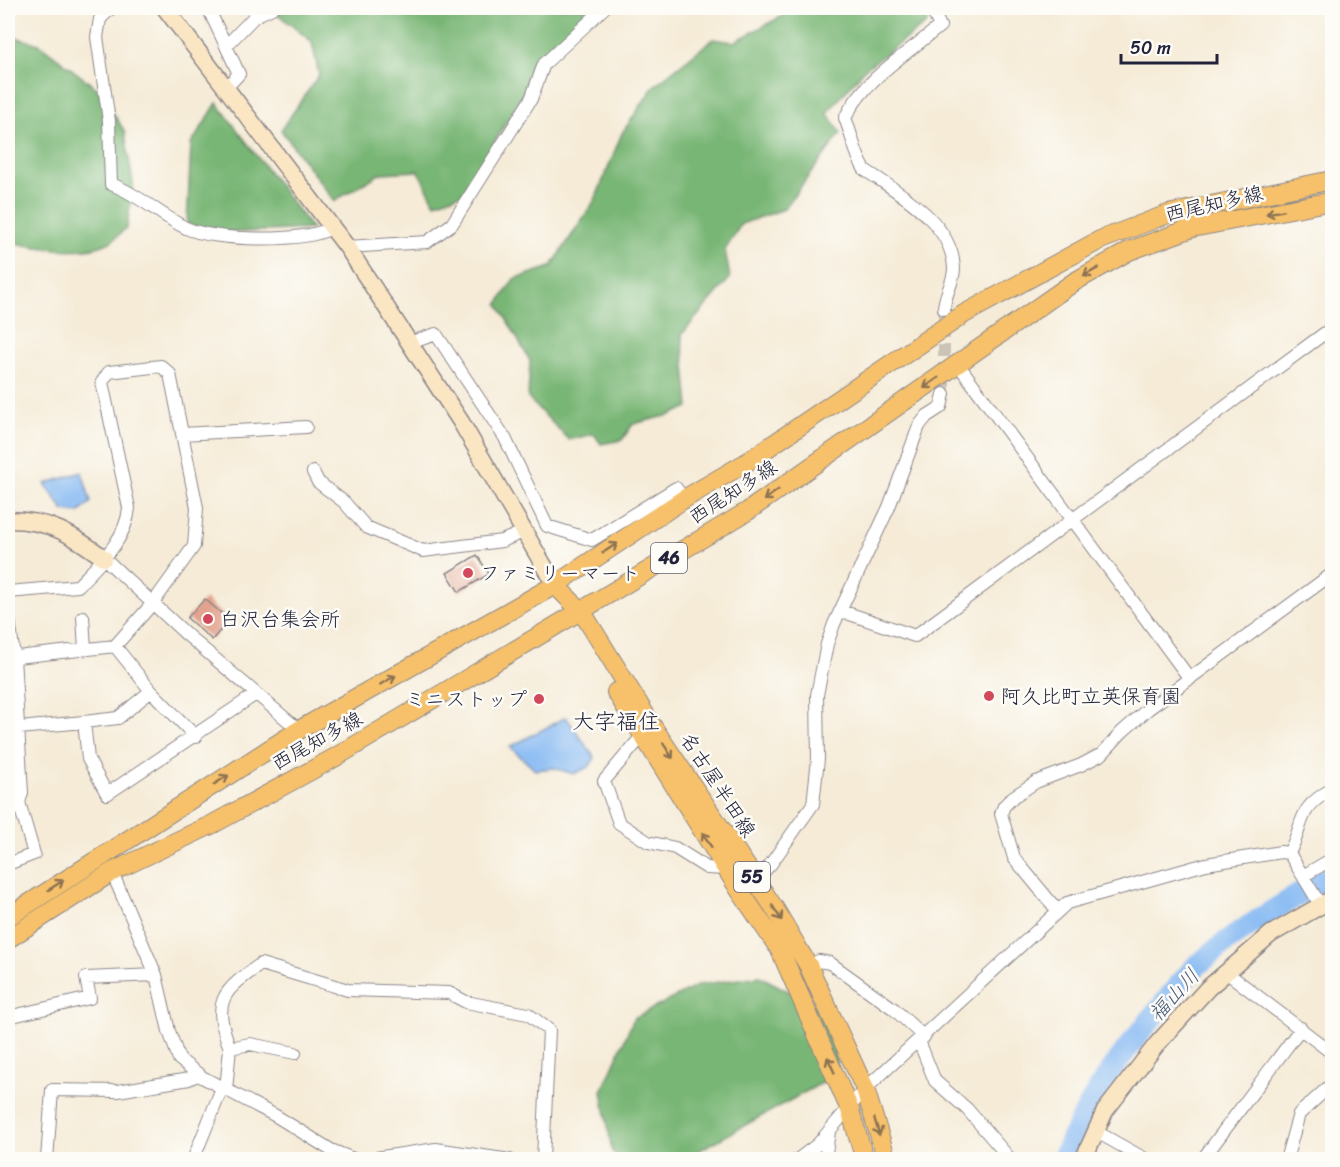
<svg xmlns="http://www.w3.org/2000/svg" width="1340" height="1167" font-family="Sriracha,'Klee One',sans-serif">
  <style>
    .forest { fill: #78b675; stroke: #4d6c58; stroke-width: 1.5 }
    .water { fill: #86b9f3; stroke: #546e97; stroke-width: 1.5 }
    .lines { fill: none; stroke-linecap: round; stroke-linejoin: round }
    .river { stroke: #86b9f3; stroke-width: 22 }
    .building { fill: #e2a28d }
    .street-tunnel { stroke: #cbc3b8; stroke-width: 12; stroke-dasharray: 12 6; stroke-linecap: butt }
    .street-casing { stroke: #8c8689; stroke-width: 14 }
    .secondary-casing { stroke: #8c8689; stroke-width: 19 }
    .primary-casing { stroke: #8c8689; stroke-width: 20 }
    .street { stroke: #fff; stroke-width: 12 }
    .secondary { stroke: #fbe6c4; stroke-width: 16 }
    .primary { stroke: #f6c16b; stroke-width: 18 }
    .oneway { stroke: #8c7253 }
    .poi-dot { fill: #d1495b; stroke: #fdfcf7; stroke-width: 2 }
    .labels { text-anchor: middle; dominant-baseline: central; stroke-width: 5; stroke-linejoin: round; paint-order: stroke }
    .shield { fill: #fdfcf7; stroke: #646373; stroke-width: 1.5 }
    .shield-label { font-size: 18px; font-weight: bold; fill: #22223b }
    .street-label { font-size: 20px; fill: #22223b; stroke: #fdfcf7 }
    .poi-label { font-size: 20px; fill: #22223b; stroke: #fdfcf7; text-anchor: start }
    .water-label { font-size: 21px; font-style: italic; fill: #45577b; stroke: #fdfcf7 }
    .quarter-label { font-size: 22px; fill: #22223b; stroke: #fdfcf7 }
  </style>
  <rect width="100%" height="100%" fill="#fdfcf7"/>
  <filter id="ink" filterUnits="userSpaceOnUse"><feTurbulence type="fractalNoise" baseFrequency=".0167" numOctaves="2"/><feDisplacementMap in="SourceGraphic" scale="12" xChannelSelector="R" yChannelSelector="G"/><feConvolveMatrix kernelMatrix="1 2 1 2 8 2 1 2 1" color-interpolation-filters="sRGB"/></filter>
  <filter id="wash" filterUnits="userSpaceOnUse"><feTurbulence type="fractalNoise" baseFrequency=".008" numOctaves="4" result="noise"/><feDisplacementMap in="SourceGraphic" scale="24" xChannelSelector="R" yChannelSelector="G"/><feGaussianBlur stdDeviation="1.35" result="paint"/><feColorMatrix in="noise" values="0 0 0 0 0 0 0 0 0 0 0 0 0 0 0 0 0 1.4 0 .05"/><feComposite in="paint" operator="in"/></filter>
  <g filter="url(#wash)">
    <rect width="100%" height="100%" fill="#f5ebd7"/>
    <!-- forest -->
    <path class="forest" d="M302,8H597L551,47L464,193L435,203L418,171L381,173L334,201L281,130L319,75L312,42L275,12Z
      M786,8L928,9L927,23L865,69L827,113L841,133L784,209L741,224L725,250L730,278L682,334L689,407L670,415L633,424L622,440L601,444L594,434L569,440L528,398L530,361L498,304L514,279L551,267L595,200L622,133L654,86L713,39L734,42L786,14Z
      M8,35L39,44L99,90L125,132L133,184L127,227C122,231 116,239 110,242C85,256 34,248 8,241Z
      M217,103L312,229L217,233L187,224L191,144Z
      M759,976L818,1006L837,1045L836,1075L684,1159H623L612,1152L602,1091L634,1018L699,985Z"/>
    <!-- water -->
    <path class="water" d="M82,472L91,502L79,513L64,511L45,484Z
      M566,717L595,758L589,767L574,774L554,768L535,770L510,747Z"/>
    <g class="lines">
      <!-- river -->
      <path class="river" d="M1062,1160C1088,1100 1116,1060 1158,1011C1171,995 1184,977 1200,963C1240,928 1287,902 1332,875"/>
    </g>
    <g id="blocks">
      <!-- building -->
      <path class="building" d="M477,555L489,574L459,592L447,573Z
        M205,599L229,620L212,640L187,618Z"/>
    </g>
  </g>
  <g filter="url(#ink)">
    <use href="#blocks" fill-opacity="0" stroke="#8c8689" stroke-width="1.5"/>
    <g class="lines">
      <!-- street-tunnel -->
      <path class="street-tunnel" d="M944,309V394"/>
      <!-- street casing -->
      <g class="street-casing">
        <path id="street" d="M111,8L100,19L97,37L109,121L111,184C138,194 160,215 186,228C214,241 305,243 331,228
          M208,8L226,46
          M931,8L940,26C907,54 865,78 845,118C852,135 855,155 865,170C899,193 952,222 954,268C954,283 944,295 944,309
          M225,89L239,74L226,46L255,16L272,8
          M347,247L427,242L452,224L531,99L544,64L604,8
          M409,343L436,334L505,438L547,526L592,540L676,488L684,499
          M958,364L1190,679
          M182,434L306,427
          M313,472L318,482L344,502L366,527L423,551L502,541L523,532
          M104,558L187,635L299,730
          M8,592L78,586C99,563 126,541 129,508L102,382L109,372L161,366L170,374L197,508L194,546L153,603L115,646L8,658
          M8,611L14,657L22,793L19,802L8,804
          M841,611L915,636L1329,330L1332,335
          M83,617L85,649
          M115,646L151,691L196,737
          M84,722L118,718L151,691
          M8,729L84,722L88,759L107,794L256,694
          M642,736L604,781L619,823L648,842L675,848L707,868L726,869
          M1289,853C1306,821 1295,810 1332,789
          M8,864L34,854L19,802
          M112,872L156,975L169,1031L179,1059L202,1077L276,1116L331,1150L356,1160
          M1303,876L1332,859
          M755,881L770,865L813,804L818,759L817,695L827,644L834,624L889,507L919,426L927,416L941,407L944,394
          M1057,910L1014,858L1001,814L1004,806L1013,797L1036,782L1081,765L1102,754L1122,732L1148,709L1332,574
          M808,965L819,961L830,963L894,1009L924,1037
          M1226,972L1332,1053
          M8,1017L90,998L86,978L156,975
          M919,1041L935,1081L967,1109L1011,1160
          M230,1048C211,1000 223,991 261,964L348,990L449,993L466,1002L528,1014L549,1030L543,1160
          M226,1090L230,1048L250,1044L295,1053
          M1095,1131L1147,1160
          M47,1160L52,1090L118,1091L189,1079L199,1074
          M193,1160L222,1088
          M362,1160L436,1149L510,1160
          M797,1160L818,1144L865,1089L1067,903L1206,864L1281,852L1289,853L1321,906
          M825,1160L829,1132
          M1202,1160L1301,1028
          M1286,1160L1299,1114L1332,1084"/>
      </g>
      <!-- secondary casing -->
      <g class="secondary-casing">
        <path id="secondary" d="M165,8L347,247L461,422L555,585
          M8,520C50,520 71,534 104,558
          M1083,1160L1105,1111L1157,1044L1208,988L1271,934L1332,899"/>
      </g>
      <!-- primary casing -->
      <g class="primary-casing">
        <path id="primary" d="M555,585L582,612L653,727L775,909L808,965L865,1089L887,1160
          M616,692L740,891L780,950L850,1110L865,1160
          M8,917L299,730L555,585L684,499L747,462L964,314L1100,240L1168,214L1332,180
          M8,939L112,872L213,824L334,758L748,511L1074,282L1129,251L1192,228L1332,201"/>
      </g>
      <!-- street -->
      <use href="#street" class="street"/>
      <!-- secondary -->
      <use href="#secondary" class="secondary"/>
      <!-- primary -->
      <use href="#primary" class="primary"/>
    </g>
    <!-- one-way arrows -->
    <defs><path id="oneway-shaft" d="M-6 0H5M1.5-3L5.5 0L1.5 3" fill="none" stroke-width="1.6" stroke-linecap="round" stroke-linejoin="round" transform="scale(1.5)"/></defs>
    <g class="oneway">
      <use href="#oneway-shaft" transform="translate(1275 212) rotate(169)"/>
      <use href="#oneway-shaft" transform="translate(1091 272) rotate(151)"/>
      <use href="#oneway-shaft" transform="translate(931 383) rotate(145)"/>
      <use href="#oneway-shaft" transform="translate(771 495) rotate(145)"/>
      <use href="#oneway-shaft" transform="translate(610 548) rotate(-33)"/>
      <use href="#oneway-shaft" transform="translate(388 680) rotate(-30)"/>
      <use href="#oneway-shaft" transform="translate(668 751) rotate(57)"/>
      <use href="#oneway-shaft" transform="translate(221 780) rotate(-32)"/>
      <use href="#oneway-shaft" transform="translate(707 840) rotate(-122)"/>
      <use href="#oneway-shaft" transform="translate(56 885) rotate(-33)"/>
      <use href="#oneway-shaft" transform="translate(777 913) rotate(58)"/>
      <use href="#oneway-shaft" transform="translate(831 1065) rotate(-114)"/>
      <use href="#oneway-shaft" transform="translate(877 1127) rotate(73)"/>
    </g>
  </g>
  <!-- markers -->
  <g class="poi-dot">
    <circle cx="468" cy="573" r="6"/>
    <circle cx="208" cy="619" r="6"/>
    <circle cx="989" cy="696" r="6"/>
    <circle cx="539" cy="699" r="6"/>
  </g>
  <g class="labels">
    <!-- shield labels -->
    <g class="shield">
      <rect x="651" y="543" width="36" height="30" rx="4.5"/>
      <rect x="734" y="862" width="36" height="30" rx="4.5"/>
    </g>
    <g class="shield-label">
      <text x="669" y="558">46</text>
      <text x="752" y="877">55</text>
    </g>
    <!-- street labels -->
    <g class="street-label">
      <text transform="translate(1214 204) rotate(-13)">西尾知多線</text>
      <text transform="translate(733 492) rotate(-33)">西尾知多線</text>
      <text transform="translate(317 741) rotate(-29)">西尾知多線</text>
      <text transform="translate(718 785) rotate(57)">名古屋半田線</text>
    </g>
    <!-- poi labels -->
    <g class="poi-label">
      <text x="480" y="573">ファミリーマート</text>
      <text x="220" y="619">白沢台集会所</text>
      <text x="1001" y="696">阿久比町立英保育園</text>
      <text x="527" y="699" text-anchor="end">ミニストップ</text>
    </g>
    <!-- water labels -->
    <g class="water-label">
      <text transform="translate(1174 995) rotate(-47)">福山川</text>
    </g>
    <!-- quarter labels -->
    <g class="quarter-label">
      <text x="616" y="721">大字福住</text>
    </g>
  </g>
  <!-- margin -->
  <rect width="1340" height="1167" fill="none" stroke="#fdfcf7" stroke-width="30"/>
  <!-- scale -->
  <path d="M1121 54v9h96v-9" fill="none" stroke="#22223b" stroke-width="3"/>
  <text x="1130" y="54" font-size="18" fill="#22223b" stroke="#fdfcf7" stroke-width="4.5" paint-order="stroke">50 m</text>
</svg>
